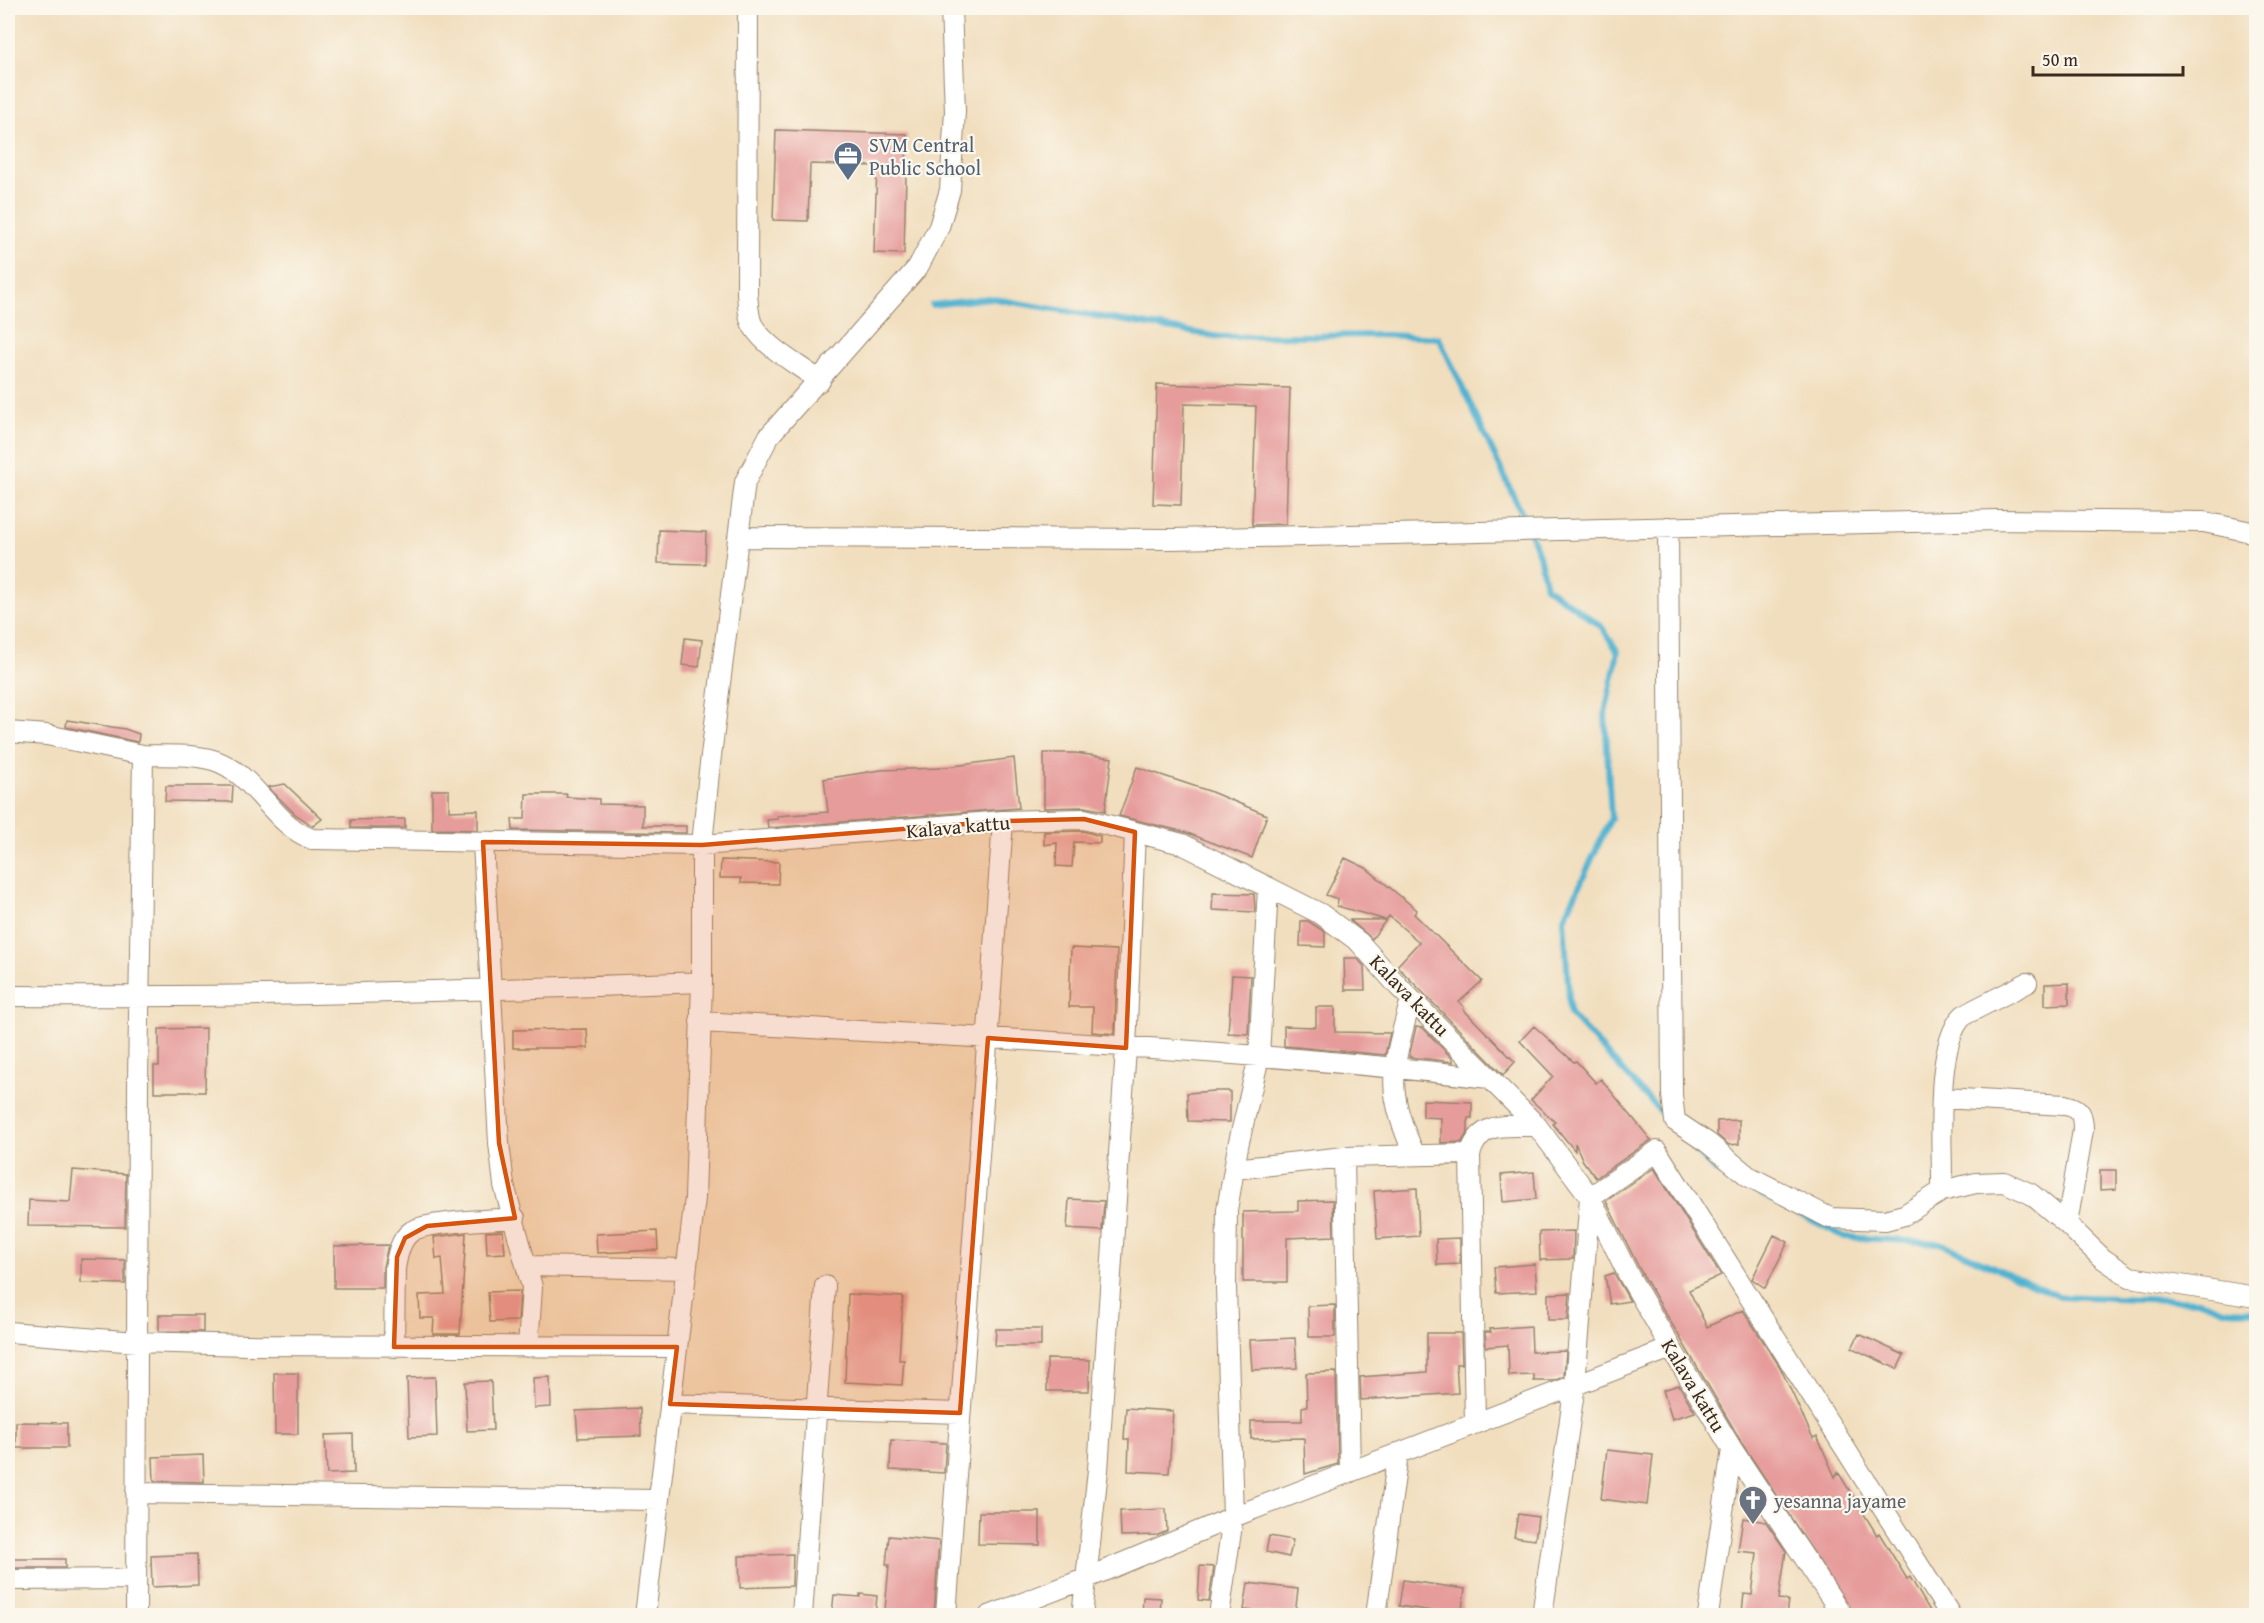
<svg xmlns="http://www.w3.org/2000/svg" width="2264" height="1623" font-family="'Gentium Book Plus',serif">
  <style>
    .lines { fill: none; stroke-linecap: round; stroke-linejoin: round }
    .stream { stroke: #51b2d0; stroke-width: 6 }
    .building { fill: #e69c9b }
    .minor-casing { stroke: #96846e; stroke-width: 22 }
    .minor { stroke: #fff; stroke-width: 20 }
    .marked { fill: #d7540e; fill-opacity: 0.2; stroke: #d7540e; stroke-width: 4.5; stroke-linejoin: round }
    .labels { text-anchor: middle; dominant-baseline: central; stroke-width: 4.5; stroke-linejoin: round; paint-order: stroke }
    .service-label { font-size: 20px; fill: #4e5e75; stroke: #fbf7ec; text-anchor: start }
    .street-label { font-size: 20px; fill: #3b2a1e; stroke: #fbf7ec }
    .worship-label { font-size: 20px; fill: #5b616d; stroke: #fbf7ec; text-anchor: start }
  </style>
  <rect width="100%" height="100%" fill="#fbf7ec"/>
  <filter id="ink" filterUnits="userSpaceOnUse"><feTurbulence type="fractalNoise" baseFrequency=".0167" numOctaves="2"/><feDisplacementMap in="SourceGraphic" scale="12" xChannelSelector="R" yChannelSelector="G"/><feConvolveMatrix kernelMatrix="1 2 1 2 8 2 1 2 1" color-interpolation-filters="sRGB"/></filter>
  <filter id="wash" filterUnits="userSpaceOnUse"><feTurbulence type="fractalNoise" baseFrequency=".008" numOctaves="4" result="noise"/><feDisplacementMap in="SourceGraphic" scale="24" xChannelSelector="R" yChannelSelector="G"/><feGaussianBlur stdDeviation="1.35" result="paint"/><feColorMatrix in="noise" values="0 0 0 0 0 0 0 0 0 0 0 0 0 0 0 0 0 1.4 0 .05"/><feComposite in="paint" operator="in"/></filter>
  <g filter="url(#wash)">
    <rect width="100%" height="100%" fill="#f1debe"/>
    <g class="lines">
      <!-- stream -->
      <path class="stream" d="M932,305L989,298L1220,337L1388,335L1439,338L1524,518L1539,555L1546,587L1601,626L1618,652L1605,713L1611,818L1564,919L1570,1014L1669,1121
        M1682,1135L1714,1170L1845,1237L1940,1243L2058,1296L2200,1301L2224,1310L2256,1311"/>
    </g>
    <g id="blocks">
      <!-- building -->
      <path class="building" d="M776,130L907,134L904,254L874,253L877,166L810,164L808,221L773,220Z
        M1157,384L1290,388L1286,524L1252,525L1256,406L1184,404L1181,505L1153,504Z
        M659,530L706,532L705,564L658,563Z
        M685,638L702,640L699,667L682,665Z
        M67,720L125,729L139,734L138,742L66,727Z
        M1044,753H1075L1112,758L1105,811L1084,807L1044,808Z
        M1014,758L1019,808L768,828L767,820L778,819L777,816L828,812L824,779L881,770L938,768Z
        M1137,767L1209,791L1267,815L1252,858L1185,832L1119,816Z
        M285,784L322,819L313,826L295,814L268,787Z
        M166,786H233L232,802L165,801Z
        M432,790H449V811L478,810V830L432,829Z
        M526,794H567L566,797L599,799V804L643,805V826H686V833L513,830L512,819H525Z
        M389,819H405V828H351V820Z
        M1083,831L1100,836V843L1074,842L1072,867L1056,866L1057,843L1044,845V832Z
        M1345,858L1366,868L1417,910L1414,914L1482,981L1459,1002L1464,1007L1463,1009L1515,1062L1503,1075L1397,966L1419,942L1389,916L1372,939L1350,920H1386L1337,906L1338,899L1326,895Z
        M721,860L779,862L778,884L741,883V878H720Z
        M1213,893L1254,894L1255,912L1212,910Z
        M1301,921H1308L1325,932V947L1300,946Z
        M1071,948L1117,950L1115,1034L1092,1032L1093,1007H1069Z
        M1344,958H1357L1364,966L1365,990H1345Z
        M1232,975L1251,976L1248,1034L1228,1033Z
        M2069,983V1004L2045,1005V984Z
        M1316,1007H1335V1032L1390,1033L1385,1055L1284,1046V1026L1316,1027Z
        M1534,1026L1574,1062L1576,1061L1596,1083L1601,1079L1651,1140L1596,1178L1583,1161L1575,1143V1151L1553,1124L1555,1122L1531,1100L1553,1076L1520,1041Z
        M1416,1027L1423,1028L1453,1059V1062L1409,1057Z
        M206,1028L205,1092H154V1066H159V1029Z
        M587,1029L588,1048H513V1030Z
        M1214,1091H1230V1122L1188,1121L1187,1093Z
        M1423,1100L1472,1102V1118H1468V1132L1462,1142L1441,1143V1118L1423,1117Z
        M1739,1120V1144L1729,1145L1717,1135V1121Z
        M1654,1168L1721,1275L1689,1290L1707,1327L1743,1310L1780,1367L1813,1438L1817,1436L1835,1477L1838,1472L1877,1535L1879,1533L1907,1579L1910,1577L1933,1616H1855L1742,1443L1640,1270L1606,1201Z
        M73,1170L126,1174L125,1227L28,1226L29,1200L70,1202Z
        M2100,1170H2116V1189L2100,1190Z
        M1534,1172L1536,1199L1503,1202L1501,1175Z
        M1417,1188L1419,1236L1377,1239L1374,1191Z
        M1069,1199L1104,1201L1102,1231L1067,1229Z
        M1333,1200L1334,1236L1287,1238V1282H1243V1212L1298,1211V1201Z
        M503,1231L505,1253L487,1254L486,1232Z
        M657,1231L658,1250L597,1253L596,1234Z
        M1574,1231L1573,1259L1540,1260L1539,1232Z
        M466,1233L460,1334H433L434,1318H420L419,1295L445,1294L442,1258L436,1259L434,1237Z
        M1774,1235L1788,1242L1765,1288L1752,1279Z
        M1460,1238V1264L1437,1265L1436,1239Z
        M388,1245L383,1267V1288H334V1246Z
        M81,1259L125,1260V1284L81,1283Z
        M1535,1264L1537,1291L1496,1293L1494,1267Z
        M1614,1273L1619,1282L1630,1301L1610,1304L1605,1276Z
        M520,1291L518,1321L490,1322L488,1292Z
        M1570,1293L1568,1320H1548V1294Z
        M848,1294L903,1297L899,1360H904L902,1385L845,1382Z
        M1335,1305V1337H1309L1308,1306Z
        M159,1315H203V1332L159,1331Z
        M1531,1326L1532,1352L1566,1351L1564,1377L1553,1381H1534V1375L1509,1376L1508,1345L1486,1347L1485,1332H1491L1490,1329Z
        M996,1329H1041V1346H995Z
        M1427,1333H1461L1462,1364H1456L1458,1393L1361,1400L1360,1377L1427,1372Z
        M1859,1334L1904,1355L1897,1369L1852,1348Z
        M1295,1338L1297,1368L1252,1370L1250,1340Z
        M1047,1359L1090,1360L1089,1391H1047Z
        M1336,1372L1338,1464L1305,1474L1304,1438L1251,1439V1421H1302V1407L1307,1406L1306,1373Z
        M274,1373H298V1434H275Z
        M435,1377L437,1436L409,1437L407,1378Z
        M550,1377L551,1407L534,1408L533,1378Z
        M491,1381L493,1430L467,1431L465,1382Z
        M1679,1385L1695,1412L1672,1419L1663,1390Z
        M640,1408L641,1436L578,1438L576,1411Z
        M1126,1408L1173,1411L1169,1473L1128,1471L1129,1439H1124Z
        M16,1422L67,1423V1448H16Z
        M353,1434L354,1473L327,1474L325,1435Z
        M891,1440L946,1443L944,1473L890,1470Z
        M1607,1450L1653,1455L1647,1505L1601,1499Z
        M203,1455L204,1482L154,1481L153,1457Z
        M1166,1509L1167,1531L1158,1535L1121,1536L1120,1511Z
        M979,1512H1040V1545L978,1544Z
        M1518,1514L1538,1517L1535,1540L1514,1537Z
        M1743,1518L1766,1522L1786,1551L1779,1599L1788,1600L1786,1616L1742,1612L1744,1594L1752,1595L1757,1553L1738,1551Z
        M889,1536L939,1541L934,1615L885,1610L889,1565H886Z
        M1269,1536L1293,1540L1289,1557L1266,1552Z
        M197,1554L198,1585L152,1587L151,1556Z
        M793,1554L792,1586L740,1588L739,1556Z
        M12,1559H65V1568H12Z
        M1200,1566L1214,1567L1209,1601L1198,1600Z
        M1403,1580L1465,1589L1461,1615L1399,1606Z
        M1248,1583L1298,1589L1295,1615L1244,1610Z
        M860,1594L877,1596L875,1616L832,1614L834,1595L860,1597Z
        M1143,1597L1161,1598L1160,1616H1142Z"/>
    </g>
  </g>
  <g filter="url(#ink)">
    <use href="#blocks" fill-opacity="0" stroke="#96846e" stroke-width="1.5"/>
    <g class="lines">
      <!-- minor casing -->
      <g class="minor-casing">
        <path id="minor" d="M748,8L747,293C748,304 748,317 753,326C767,349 799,365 820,381
          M1668,527L1672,1095L1675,1121L1708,1143L1748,1176L1830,1218L1885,1220L1904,1215L1942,1191L1976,1183L2004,1182L2031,1194L2067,1224L2102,1258L2130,1277L2256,1297
          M738,537L1172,539L1998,520L2204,522L2256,533
          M8,732L47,735L143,755
          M483,842L499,1143L504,1185L532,1287L528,1347
          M8,996C239,998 470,991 702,982
          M1411,999C1393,1067 1383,1088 1415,1155
          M700,1022C963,1037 1227,1048 1489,1078
          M1943,1098L2065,1105C2081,1108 2083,1115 2083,1130L2067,1224
          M1344,1157L1350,1472
          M1234,1169L1344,1157L1470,1154
          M1942,1191C1943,1148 1933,1043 1964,1015L2027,983
          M527,1266L686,1269
          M8,1332L137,1342L248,1345L677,1347
          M394,1347L395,1269C397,1256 400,1239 412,1231C428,1221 493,1220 515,1218
          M670,1404L960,1413
          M1475,1423L1470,1154C1481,1119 1507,1127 1537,1126
          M136,1493L659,1500
          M8,1580L136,1579
          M136,1616L138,1081L143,755C167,756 199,753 221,763C258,780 274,825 312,839L702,845L1003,821L1084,819L1182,844L1321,914L1359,942L1399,987L1537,1126L1590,1197L1629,1276L1671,1348L1732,1449L1843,1616
          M645,1616L695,1198L702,982V845L709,772L745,482L769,436L918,267L939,227L950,190L955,111L951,8
          M802,1616L825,1286
          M946,1616L1003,821
          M989,1616L1087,1578L1233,1517L1671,1348
          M1082,1616L1098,1470L1126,1048L1135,832
          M1219,1616L1233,1517L1226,1287L1227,1210L1238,1146L1259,1057L1268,887
          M1376,1616L1398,1453
          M1542,1616L1575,1384L1590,1197L1657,1151L1951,1616
          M1708,1616L1732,1449"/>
      </g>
      <!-- minor -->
      <use href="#minor" class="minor"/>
    </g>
  </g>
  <!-- marked area -->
  <path class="marked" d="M1084,819L1135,832L1126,1048L988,1038L960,1413L670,1404L677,1347H394L397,1257L405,1238L427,1226L515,1218L499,1143L483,842L702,845L1003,821Z"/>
  <!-- icons -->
  <defs>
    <g id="office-pin" transform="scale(1.5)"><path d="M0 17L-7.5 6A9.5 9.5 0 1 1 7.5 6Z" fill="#5c6f8a" stroke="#fbf7ec"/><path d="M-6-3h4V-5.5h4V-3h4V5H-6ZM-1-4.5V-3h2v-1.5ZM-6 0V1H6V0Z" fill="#fff"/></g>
    <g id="church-pin" transform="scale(1.5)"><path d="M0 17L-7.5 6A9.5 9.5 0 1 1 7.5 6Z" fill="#6b7280" stroke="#fbf7ec"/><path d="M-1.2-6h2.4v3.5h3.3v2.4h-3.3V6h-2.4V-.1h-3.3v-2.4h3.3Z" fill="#fff"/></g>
  </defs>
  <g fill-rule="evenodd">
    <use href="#office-pin" x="848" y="156"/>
    <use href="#church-pin" x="1753" y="1500"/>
  </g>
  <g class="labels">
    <!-- service labels -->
    <g class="service-label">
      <text x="869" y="144">SVM Central<tspan x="869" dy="23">Public School</tspan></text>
    </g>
    <!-- street labels -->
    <g class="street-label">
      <text transform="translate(958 826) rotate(-5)">Kalava kattu</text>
      <text transform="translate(1410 995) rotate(46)">Kalava kattu</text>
      <text transform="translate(1694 1385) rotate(59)">Kalava kattu</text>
    </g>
    <!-- worship labels -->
    <g class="worship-label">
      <text x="1774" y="1500">yesanna jayame</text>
    </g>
  </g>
  <!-- margin -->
  <rect width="2264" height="1623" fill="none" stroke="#fbf7ec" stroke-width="30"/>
  <!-- scale -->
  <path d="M2033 66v9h150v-9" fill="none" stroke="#3b2a1e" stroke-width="3"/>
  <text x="2042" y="66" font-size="18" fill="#3b2a1e" stroke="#fbf7ec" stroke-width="4.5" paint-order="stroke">50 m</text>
</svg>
